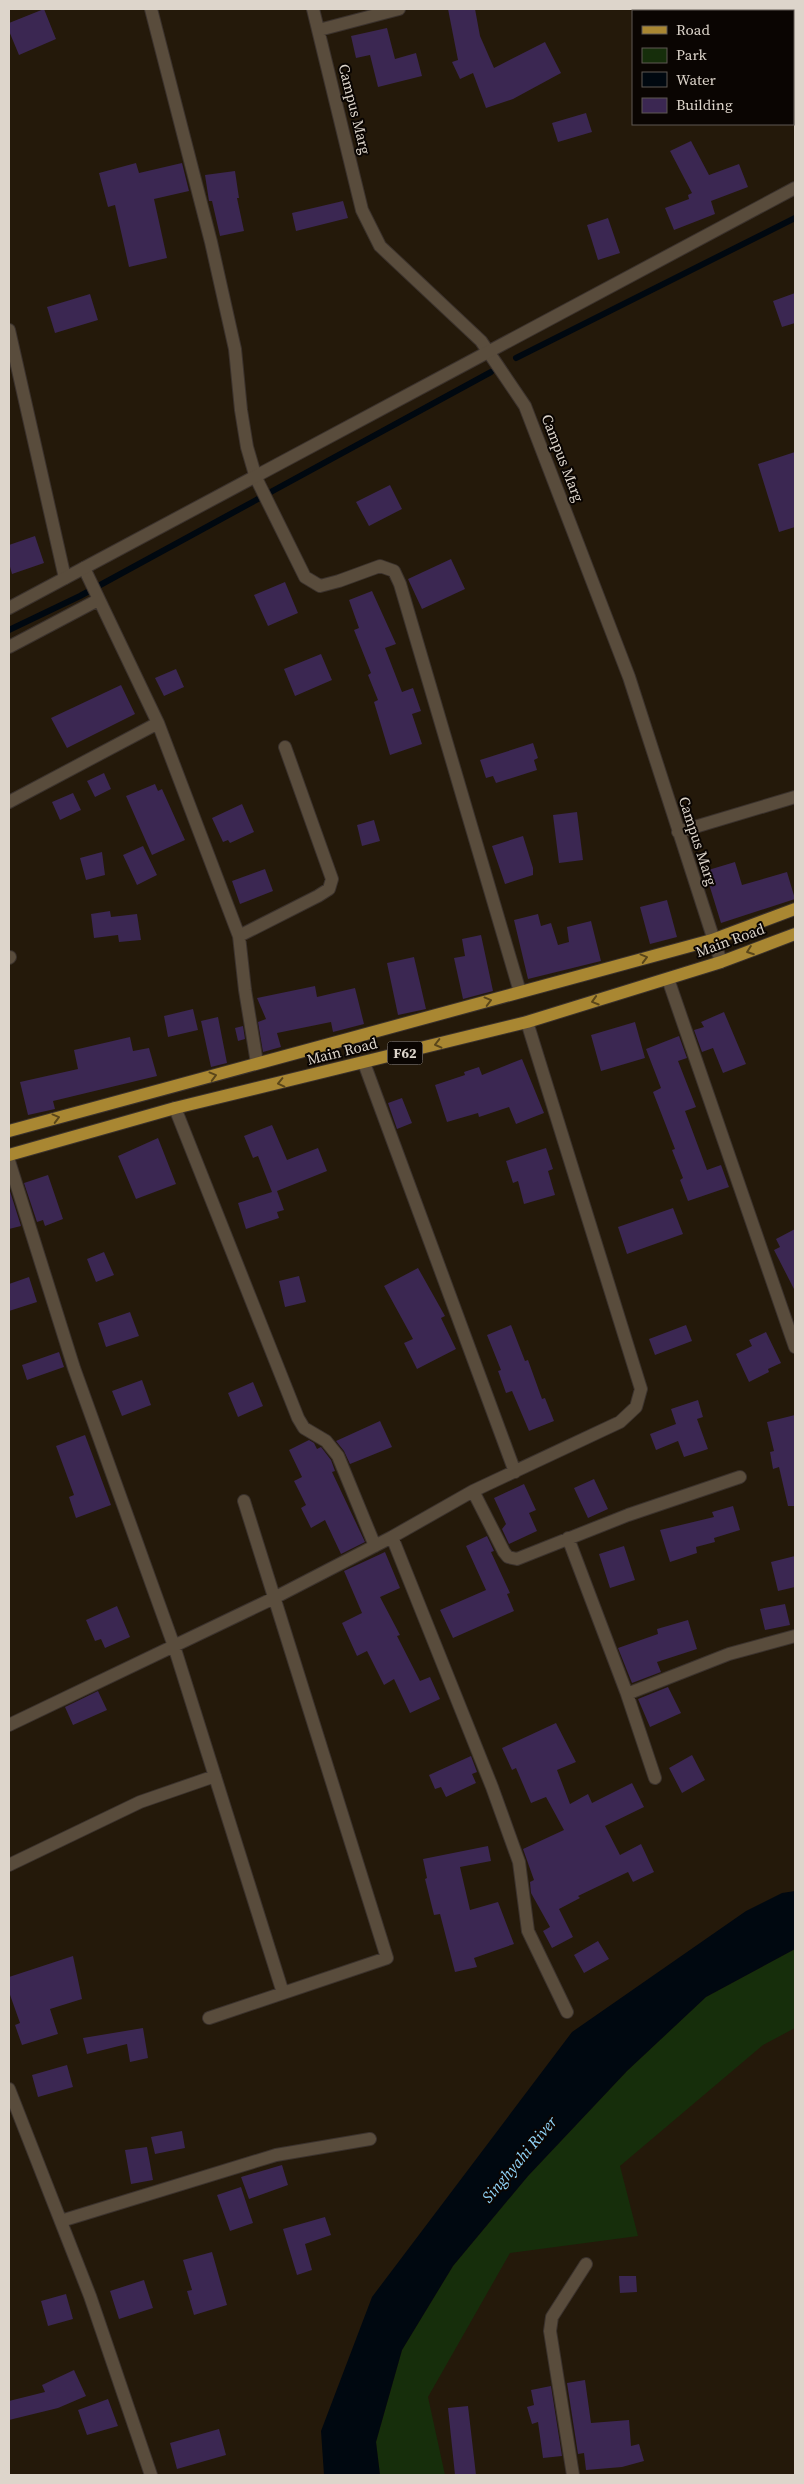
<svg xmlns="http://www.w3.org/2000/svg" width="804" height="2484" font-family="'Source Serif 4',serif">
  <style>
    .green { fill: #162e0b }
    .water { fill: #000810 }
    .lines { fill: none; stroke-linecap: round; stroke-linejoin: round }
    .stream { stroke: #000810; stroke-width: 6 }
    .building { fill: #3b2752 }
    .minor-casing { stroke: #3b322d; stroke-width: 14 }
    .tertiary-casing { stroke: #3b322d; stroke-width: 14 }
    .primary-casing { stroke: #3b322d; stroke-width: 14 }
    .minor { stroke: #594c3c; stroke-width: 12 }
    .tertiary { stroke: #594c3c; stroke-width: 12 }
    .primary { stroke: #a98732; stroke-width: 12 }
    .oneway { stroke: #5a461a }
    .labels { text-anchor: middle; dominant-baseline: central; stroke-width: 4; stroke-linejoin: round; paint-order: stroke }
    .shield { fill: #0a0502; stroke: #9e978f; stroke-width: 1 }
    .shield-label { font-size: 14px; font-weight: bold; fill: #ddd5cb }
    .street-label { font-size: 15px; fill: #ddd5cb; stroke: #0a0502 }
    .water-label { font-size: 16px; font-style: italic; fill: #92d6fb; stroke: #0a0502 }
  </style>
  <rect width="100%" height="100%" fill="#24190a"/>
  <!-- green -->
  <path class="green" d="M795,1949V2028L763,2045L620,2166L638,2236L510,2253L428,2397L445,2475H380L376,2442L402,2350L453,2266L528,2176L627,2071L706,1997Z"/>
  <!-- water -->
  <path class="water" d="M795,1891V1949L706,1997L627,2071L528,2176L453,2266L402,2350L376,2442L380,2475H324L321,2431L372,2297L572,2032L746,1911L782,1893Z"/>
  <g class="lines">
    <!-- stream -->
    <path class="stream" d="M516,358L795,218
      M9,630L80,596L491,372"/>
  </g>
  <!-- building -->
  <path class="building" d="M44,9L56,39L19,55L9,31V23Z
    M448,9H475L480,36L494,68L545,42L561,73L513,99L486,108L473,73L460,79L452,62L458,60Z
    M387,28L395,59L416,53L422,76L378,87L370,55L356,58L351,36Z
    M586,113L592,132L558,142L552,123Z
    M691,141L709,175L739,164L748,187L711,201L715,214L674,230L665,208L689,199L688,195L692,193L670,151Z
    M136,163L139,173L182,163L189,191L154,199L167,258L129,267L115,205L108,207L99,173Z
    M235,171L239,198H237L244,231L220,236L212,201H209L205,175Z
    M343,201L348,218L296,231L292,213Z
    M608,218L620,253L598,260L587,225Z
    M795,293V323L782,327L773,301Z
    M90,294L98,320L55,333L47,307Z
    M795,452V527L779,532L758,464Z
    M390,485L402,509L369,526L356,502Z
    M35,536L44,563L12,574L9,563V545Z
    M451,559L465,589L422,609L408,579Z
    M285,582L298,613L268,626L254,595Z
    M372,591L396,644L385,648L402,692L413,688L421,711L412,714L422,744L390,755L374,702L378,700L368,675L371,673L354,630L359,628L349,600Z
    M321,654L332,680L295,696L284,669Z
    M176,669L184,687L164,696L155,678Z
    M121,685L135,714L67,748L51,718Z
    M533,743L538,758L534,760L537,770L496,783L493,776L486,778L480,760Z
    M104,773L111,789L95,797L87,781Z
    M155,784L158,791L162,789L185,840L152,855L126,796Z
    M73,793L81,810L60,820L52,802Z
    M242,804L254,832L230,843L228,840L223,842L212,818Z
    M577,812L583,860L559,863L553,815Z
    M374,820L380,841L362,846L357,825Z
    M523,836L533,868V875L505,884L492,846Z
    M143,846L157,875L137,885L123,855Z
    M102,852L105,875L86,880L80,858Z
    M735,862L742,885L787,872L795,899L721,923L705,871Z
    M265,869L273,891L240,904L232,881Z
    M667,900L677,937L650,944L640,907Z
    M110,911L111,917L137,914L141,940L119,942L118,935L94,938L91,914Z
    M538,914L541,926L551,923L558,945L569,942L567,927L591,921L601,961L528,979L514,920Z
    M481,935L493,991L463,999L454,958L465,956L462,939Z
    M414,957L426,1009L398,1015L387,963Z
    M315,986L317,997L355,988L364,1024L333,1032L331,1022L277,1033L281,1047L263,1052L258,1022L266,1019L257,998Z
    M193,1009L198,1030L168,1037L164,1016Z
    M724,1012L746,1064L723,1073L713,1048L702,1052L694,1030L704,1027L701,1022Z
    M218,1017L227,1063L211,1067L201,1021Z
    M635,1022L645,1058L601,1071L591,1035Z
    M243,1026L245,1039L238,1041L235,1028Z
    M679,1036L687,1058L678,1061L696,1107L685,1111L707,1170L721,1165L729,1187L688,1201L680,1180L683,1178L672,1150L675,1149L653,1092L661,1088L646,1049Z
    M130,1037L133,1051L149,1048L157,1076L53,1101L55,1109L28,1115L20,1082L78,1069L74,1050Z
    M522,1059L544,1113L516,1124L509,1107L479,1117L478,1113L447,1122L435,1085L465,1075L464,1072L479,1067L482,1075Z
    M402,1098L412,1123L397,1129L388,1103Z
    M272,1125L287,1160L318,1148L327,1171L277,1191L284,1210L277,1212L279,1218L246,1229L238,1203L272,1192L258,1156L253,1158L244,1136Z
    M158,1138L176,1184L136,1199L118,1156Z
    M546,1148L553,1169L548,1171L555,1195L524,1204L518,1181L513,1183L506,1161Z
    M48,1175L63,1219L45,1226L43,1220L37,1222L24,1183Z
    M9,1188L21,1226L9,1229Z
    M673,1208L683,1234L627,1254L618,1227Z
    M795,1229V1291L774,1250L780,1247L776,1239Z
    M104,1252L114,1275L96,1282L87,1259Z
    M418,1268L445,1316L441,1318L456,1349L417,1369L404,1343L413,1339L384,1286Z
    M299,1276L306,1302L285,1307L279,1281Z
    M29,1277L37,1302L9,1311V1284Z
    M130,1312L139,1336L106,1347L98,1323Z
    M511,1325L525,1361L528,1360L542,1399L545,1398L554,1421L529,1431L512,1391L506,1393L498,1371L501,1370L487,1335Z
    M686,1325L692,1341L655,1355L649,1339Z
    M766,1332L781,1363L768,1369L769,1372L749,1382L736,1354L752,1346L749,1340Z
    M59,1352L64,1367L27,1380L22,1365Z
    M142,1380L151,1405L122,1416L112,1391Z
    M253,1382L263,1406L238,1417L228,1393Z
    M698,1400L703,1417L697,1419L708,1449L684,1457L678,1441L656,1450L650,1434L676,1424L671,1409Z
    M795,1415V1506H788L779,1467L773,1469L770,1452L774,1451L767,1422Z
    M380,1421L392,1447L350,1464L344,1451L336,1441Z
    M85,1435L111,1505L76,1518L69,1497L74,1495L56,1446Z
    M309,1440L314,1443L317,1449L321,1447L331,1460L335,1471L332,1472L365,1542L341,1554L325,1520L311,1528L301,1508L306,1505L294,1481L302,1477L289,1450Z
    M594,1479L608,1509L588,1518L574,1488Z
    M524,1484L536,1510L529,1513L537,1531L509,1544L502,1529L506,1524L494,1498Z
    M733,1506L740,1530L714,1538L715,1542L696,1547L697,1553L670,1562L660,1530L714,1517L712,1512Z
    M487,1536L494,1551L491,1552L510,1593L507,1594L514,1611L453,1638L440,1610L486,1590L466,1546Z
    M624,1546L635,1580L610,1588L599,1554Z
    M385,1552L400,1588L380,1597L400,1635L397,1636L420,1681L430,1677L440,1699L410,1713L394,1679L384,1685L367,1651L357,1656L342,1623L362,1613L344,1571Z
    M795,1556V1587L778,1591L771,1562Z
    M785,1604L790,1625L765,1630L760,1609Z
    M117,1606L130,1637L105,1648L101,1639L95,1641L86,1620Z
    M688,1620L697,1649L657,1662L661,1672L632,1683L618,1648L658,1634L657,1629Z
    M668,1687L681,1713L650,1727L638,1699Z
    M98,1691L107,1710L73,1725L65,1707Z
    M556,1723L576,1762L557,1770L570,1804L588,1794L592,1803L632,1783L644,1807L605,1826L620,1855L641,1844L654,1872L633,1882L628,1872L578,1896L580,1898L559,1909L573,1937L552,1948L543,1931L550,1927L531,1893L530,1882L534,1880L523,1849L564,1830L546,1797L531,1803L516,1768L512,1770L502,1748Z
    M692,1755L705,1780L682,1793L669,1768Z
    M471,1756L477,1772L472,1774L476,1783L446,1797L441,1787L435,1789L429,1775Z
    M488,1846L491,1861L460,1867L470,1910L498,1902L514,1944L474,1958L477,1967L455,1972L440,1914L434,1915L425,1879L427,1878L423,1859Z
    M598,1941L609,1959L584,1973L574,1955Z
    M73,1956L82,1999L50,2009L58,2034L22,2045L15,2025L20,2023L9,1992V1977Z
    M143,2028L148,2058L130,2062L127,2044L87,2054L83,2038Z
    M67,2065L73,2087L38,2097L32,2075Z
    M182,2131L185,2148L155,2154L151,2137Z
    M147,2147L153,2180L131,2184L125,2150Z
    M282,2165L288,2185L249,2199L241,2177Z
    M241,2187L253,2223L230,2231L217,2195Z
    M325,2217L331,2235L305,2244L312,2270L297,2275L283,2229Z
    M212,2252L227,2305L194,2315L187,2291L192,2290L183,2260Z
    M619,2276H636L637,2292L620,2293Z
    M144,2280L153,2308L119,2319L110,2291Z
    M66,2294L73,2319L48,2326L41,2301Z
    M74,2370L86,2396L58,2408L9,2420V2401L45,2392L42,2385Z
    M585,2380L591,2423L629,2420L631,2446L639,2444L644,2461L622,2467L586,2470L584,2453L578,2454L567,2383Z
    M551,2386L562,2456L543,2458L538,2422L532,2424L527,2407L534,2405L531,2390Z
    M108,2399L118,2426L87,2435L78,2410Z
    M468,2406L476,2475H455L448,2408Z
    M219,2429L226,2455L177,2469L170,2443Z"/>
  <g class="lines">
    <!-- minor casing -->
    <g class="minor-casing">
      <path id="minor" d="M151,9L211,242L235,349L241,410L247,447L256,478L305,577L320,586L339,581L380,566L394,571L400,584L520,992
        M313,9L362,210L380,246L481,341L525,406L629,677L721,962
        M319,30L399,9
        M9,330L65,578
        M84,568L158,723
        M9,647L98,600
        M9,802L158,723L239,936L245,990L257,1063
        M678,832L795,797
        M239,936L318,896L329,889L332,879L285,747
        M9,958L10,957
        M668,979L795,1347
        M364,1063L515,1472
        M175,1108L298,1418L304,1428L326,1441L338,1456L375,1546
        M9,1161L74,1368L174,1646L283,1993
        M473,1491L504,1552L508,1557L517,1559L628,1515L740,1477
        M392,1537L492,1787L519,1862L528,1931L567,2012
        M568,1538L627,1694L655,1778
        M627,1694L729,1654L795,1636
        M9,1725L274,1598L392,1537L473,1491L620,1422L636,1407L641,1389L527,1022
        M9,1865L140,1802L215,1776
        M209,2018L387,1958L244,1501
        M9,2089L90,2296L151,2475
        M61,2221L276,2155L370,2139
        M573,2475L550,2331L552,2317L586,2264"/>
    </g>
    <!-- tertiary casing -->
    <g class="tertiary-casing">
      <path id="tertiary" d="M9,608L795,188"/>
    </g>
    <!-- primary casing -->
    <g class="primary-casing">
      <path id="primary" d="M9,1131L712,940L795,909
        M9,1155L175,1108L527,1022L721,962L795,934"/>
    </g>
    <!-- minor -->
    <use href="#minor" class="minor"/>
    <!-- tertiary -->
    <use href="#tertiary" class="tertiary"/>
    <!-- primary -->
    <use href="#primary" class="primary"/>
  </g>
  <!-- one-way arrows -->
  <defs><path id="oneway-chevron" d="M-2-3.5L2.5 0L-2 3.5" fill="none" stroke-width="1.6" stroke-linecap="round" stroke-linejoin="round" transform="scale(1.25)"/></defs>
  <g class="oneway">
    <use href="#oneway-chevron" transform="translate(750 951) rotate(160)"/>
    <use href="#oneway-chevron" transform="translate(644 958) rotate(-15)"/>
    <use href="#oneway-chevron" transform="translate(488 1001) rotate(-15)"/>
    <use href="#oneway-chevron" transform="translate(595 1001) rotate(163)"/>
    <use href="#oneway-chevron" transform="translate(438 1044) rotate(166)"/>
    <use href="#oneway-chevron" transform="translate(213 1076) rotate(-15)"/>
    <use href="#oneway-chevron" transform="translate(281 1083) rotate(167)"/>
    <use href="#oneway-chevron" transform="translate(56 1118) rotate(-15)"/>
  </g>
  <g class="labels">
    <!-- shield labels -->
    <rect class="shield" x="387.5" y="1041.5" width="35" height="23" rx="4"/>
    <g class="shield-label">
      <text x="405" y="1053">F62</text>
    </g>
    <!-- street labels -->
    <g class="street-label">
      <text transform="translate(355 109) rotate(76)">Campus Marg</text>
      <text transform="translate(563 458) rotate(69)">Campus Marg</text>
      <text transform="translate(698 841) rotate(72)">Campus Marg</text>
      <text transform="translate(730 940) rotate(-20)">Main Road</text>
      <text transform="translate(342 1051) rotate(-14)">Main Road</text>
    </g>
    <!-- water labels -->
    <g class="water-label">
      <text transform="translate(519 2159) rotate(-50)">Singhyahi River</text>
    </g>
  </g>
  <!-- border -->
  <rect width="804" height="2484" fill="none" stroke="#ddd5cb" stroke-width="20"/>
  <!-- legend -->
  <rect x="632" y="10" width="162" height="115" fill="#0a0502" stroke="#5e5852"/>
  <rect x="642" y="26" width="25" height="8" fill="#a98732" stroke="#5e5852"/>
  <text x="676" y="35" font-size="15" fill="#ddd5cb">Road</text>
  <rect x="642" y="48" width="25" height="15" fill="#162e0b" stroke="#5e5852"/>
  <text x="676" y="60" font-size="15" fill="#ddd5cb">Park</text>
  <rect x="642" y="72" width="25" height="15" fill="#000810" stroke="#5e5852"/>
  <text x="676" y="85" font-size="15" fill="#ddd5cb">Water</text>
  <rect x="642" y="98" width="25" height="15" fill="#3b2752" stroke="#5e5852"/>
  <text x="676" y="110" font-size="15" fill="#ddd5cb">Building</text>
</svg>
